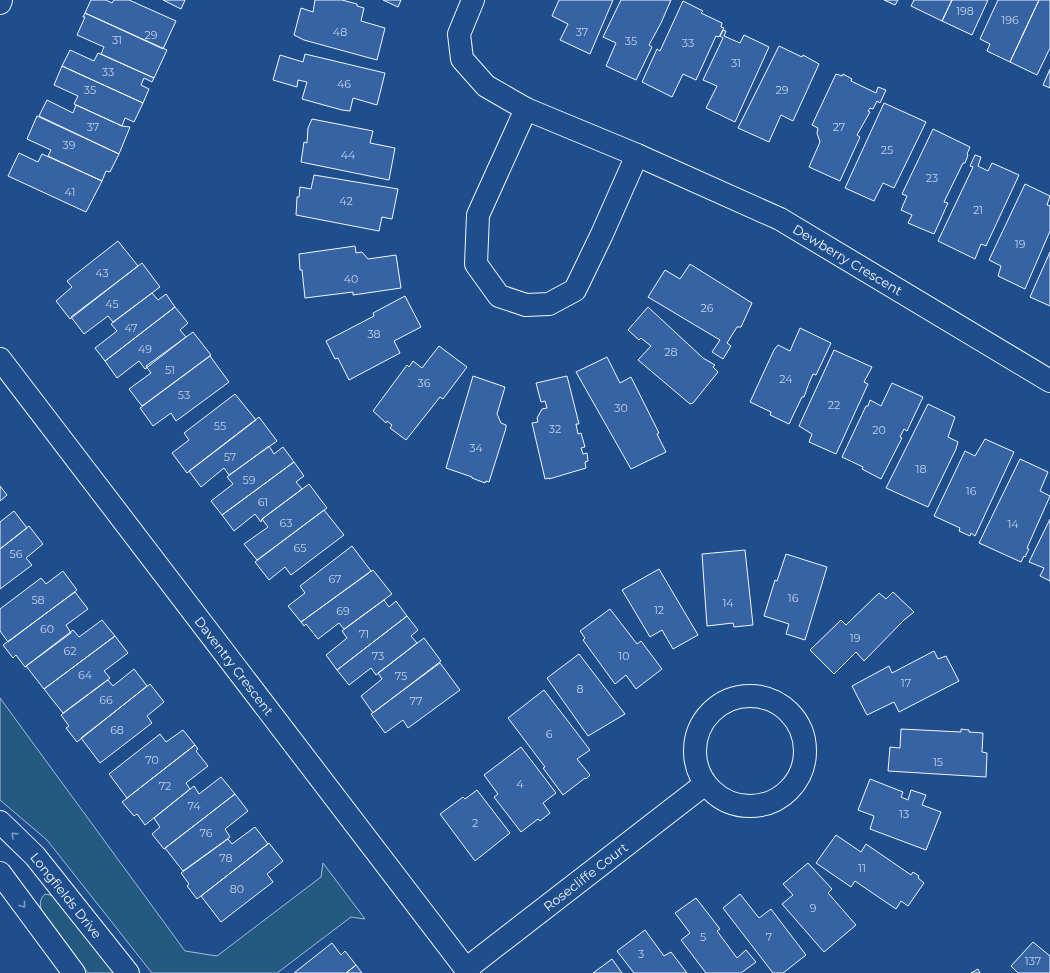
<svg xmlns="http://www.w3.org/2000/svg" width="1050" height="973" font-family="Montserrat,sans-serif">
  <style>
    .green { fill: #245a82; stroke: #a8bbd7 }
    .building { fill: #3563a3; stroke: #f2f6ff }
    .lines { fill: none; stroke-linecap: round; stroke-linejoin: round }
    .street-casing { stroke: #f2f6ff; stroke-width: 24 }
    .secondary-casing { stroke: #f2f6ff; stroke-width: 24 }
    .street { stroke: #1f4e8c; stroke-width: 22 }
    .secondary { stroke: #1f4e8c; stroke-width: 22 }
    .oneway { stroke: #7e9ac0 }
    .labels { text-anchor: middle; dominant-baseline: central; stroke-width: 3; stroke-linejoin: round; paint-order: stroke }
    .number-label { font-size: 11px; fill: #c3d1e8 }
    .street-label { font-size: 13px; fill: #f2f6ff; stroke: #1f4e8c }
  </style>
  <rect width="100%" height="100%" fill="#1f4e8c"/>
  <!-- green -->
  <path class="green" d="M0,698L185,951L217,956L321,877L323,863L365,919L351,917L277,973H152L47,840L0,800Z
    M45,894L55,896L114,973H88L42,911C39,904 40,899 45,894Z"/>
  <!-- building -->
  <path class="building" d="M91,0H106L112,3L114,0H129L176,21L163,49L85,13Z
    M163,0H185L181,9Z
    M315,0H342L357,4V6L364,8L361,21L385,28L377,60L304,40L294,35L301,8L313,12Z
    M383,0H401L398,7Z
    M559,0H613L590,54L560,40L568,24L552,16Z
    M621,0H671L661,23L649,45L652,47L636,80L606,66L616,43L603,37Z
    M884,0H898L895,5Z
    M914,0H952L942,21L911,6Z
    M952,0H988L972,35L942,21Z
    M998,0H1039L1010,62L987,51L990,44L980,39Z
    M1039,0H1050V48L1037,75L1010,62Z
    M683,1L703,11L701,13L722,23L721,27L724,28L719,37L716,36L696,80L683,74L672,97L642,82L657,49L660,51Z
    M85,13L167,50L154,78L101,54L104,47L77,35L85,17H83Z
    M723,30L726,31L724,36L740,43L744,35L769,47L735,122L706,108L717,86L703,80L723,38L720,36Z
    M779,46L802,57L803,55L819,64L793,121L781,115L769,142L738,128Z
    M70,50L94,61L98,53L154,78L152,82L144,78L141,85L149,89L143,103L62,66Z
    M305,54L385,73L377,105L353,98L350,111L342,110L302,99L307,82L298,80L297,87L273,80L280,55L303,62Z
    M62,66L143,103L134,122L125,118L122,126L74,104L78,96L54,85Z
    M1050,69V88L1043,85Z
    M836,74L842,76L843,74L852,79L851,81L876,93L878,87L886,90L880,103L877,101L873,109L870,108L868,111L870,112L857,135L860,137L840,181L809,167L820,142L817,133L818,128L812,125Z
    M47,100L73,113L76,105L122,126L130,127L119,154L39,116Z
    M884,103L926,122L894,188L883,183L874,201L845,188Z
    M37,116L119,154L110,172L106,171L102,181L48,156L51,150L27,139Z
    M312,119L373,131L370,143L395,148L389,180L301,162L304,142L307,143L308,128Z
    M933,129L970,147L967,154L968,155L965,163H963L944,202L948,203L934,234L908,223L912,215L901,210L907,196L902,194Z
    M19,153L38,162L42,154L102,181L86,212L8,176Z
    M975,155L981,157L978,166L988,171L992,163L1019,175L986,246L981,244L975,259L938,241L973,167L970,166Z
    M314,175L398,189L392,219L382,217L379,231L296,215L297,197H299L300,187L311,189Z
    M1025,184L1050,196L1047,205L1050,206V231L1025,289L998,276L1001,266L989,260Z
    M118,241L138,266L70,319L56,301L72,287L67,281Z
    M355,246L356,253L362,252L368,259L396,255L401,288L353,295V292L305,298L302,270H300L299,254Z
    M1050,252V306L1030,297Z
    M142,263L160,287L113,322L108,316L84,334L71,317Z
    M690,264L752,303L741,327H737L727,343L731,346L723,359L712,352L720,340L648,297L665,270L680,279Z
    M152,293L158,300L166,294L175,307L105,361L95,348L117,331L111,324Z
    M405,296L421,327L394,341L400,353L349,380L338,358L335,359L326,341L374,316L373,313Z
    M175,307L188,323L180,330L186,337L145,369L139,361L117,378L105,361Z
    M648,307L703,358L715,365L713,367L718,372L693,403L690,404L638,360L651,346L641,338L639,340L628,330Z
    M800,328L831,343L816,375L813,374L809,383L804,397H802L789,424L770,415L771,412L750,402L774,350L778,345L790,351Z
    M193,332L211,355L142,406L129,389L151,373L146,366Z
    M439,346L467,367L443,399L440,397L406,440L390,428L392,425L387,421L386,423L373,411L407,365L409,367L413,361L422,368Z
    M834,350L872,367L864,382L868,384L836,454L809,442L812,434L799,426Z
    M210,356L229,382L176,421L171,413L153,426L140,408Z
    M607,357L620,383L631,377L659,433L657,434L666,452L631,469L576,372Z
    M473,376L505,387L497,414L501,423L506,425V428L489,482L486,481L485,483L472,478V477L446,468Z
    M567,376L579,424H576L578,434L581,433L585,447L581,448L583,454L587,453L588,461L585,462L586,468L549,479V478L545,479L532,423L538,422L537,418L542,409L547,408L545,401L541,402L536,383Z
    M892,383L923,397L907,431L904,429L900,437L902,438L881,479L862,469L863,467L842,457L866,406H868L870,400L881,406Z
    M235,394L256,420L187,473L172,453L189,440L184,433Z
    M928,404L955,417L948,437L958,442L956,449L928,507L886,488Z
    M259,417L277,441L229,475L224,468L201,487L189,471Z
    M985,439L1014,452L975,536L971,533L970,536L959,531L960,528L934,516L965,451L975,456Z
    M269,446L274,454L283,447L294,462L222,515L211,501L233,484L227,477Z
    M1020,459L1048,472L1040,491L1050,496L1027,548L1029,549L1025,557L1024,556L1021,562L979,543Z
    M294,462L304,476L296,482L302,489L262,519L261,522L255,514L234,531L222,515Z
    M309,484L327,508L257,560L244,544L268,527L262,519Z
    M0,486L7,495L0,501Z
    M324,510L344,535L291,575L285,567L269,580L255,562Z
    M14,511L27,528L0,549V522Z
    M1050,519V581L1040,576L1044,568L1029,562Z
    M29,526L43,544L26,558L32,565L0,589V549Z
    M352,546L371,571L301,622L288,606L305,593L300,586Z
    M745,550L753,625L734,627L733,623L707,626L702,554Z
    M786,554L827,567L805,640L786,634L789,624L764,616L775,580L777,581Z
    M659,569L698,635L673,649L662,630L650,637L622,590Z
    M373,570L392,594L344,629L339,623L318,639L306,624L304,626L301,622Z
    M63,571L77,590L8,642L0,631V609L41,578L46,584Z
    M75,592L88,609L66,625L71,633L25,667L16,655L13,658L3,645Z
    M893,592L914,612L904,620L864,661L856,652L834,674L810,650L841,620L846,625L879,593L886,599Z
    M384,600L389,607L396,601L407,616L337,670L326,655L347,638L342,631Z
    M610,609L637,644L641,641L662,669L636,689L626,675L615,684L583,640L585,638L580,631Z
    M407,616L418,630L411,636L417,643L376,675L371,668L349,685L337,670Z
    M102,620L115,636L44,689L26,666L73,630L79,637Z
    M115,636L128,653L104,671L110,678L63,713L44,689Z
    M424,638L441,661L373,713L361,696L382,679L378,673Z
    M934,651L938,659L946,656L959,681L899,712L894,702L867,715L852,686L889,666L892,673Z
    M579,654L625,714L588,736L547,678Z
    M440,663L460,690L408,728L403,720L385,733L371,714Z
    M134,669L147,686L77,742L66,728L69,726L61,715L108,680L113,686Z
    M150,684L164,702L147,716L152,723L100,763L81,738Z
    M544,690L590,750L577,759L590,775L586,779L585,778L563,795L543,768L545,767L508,718Z
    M901,729L961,732V729L969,730V732L983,733L982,752L987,753L986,777L888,771L890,747L900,748Z
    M183,730L195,745L127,798L109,774L160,734L166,742Z
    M195,745L198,749L196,751L208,766L186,783L190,789L145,825L137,814L134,816L122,802Z
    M521,747L556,793L543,803L550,813L540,821L538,819L521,832L494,797L498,794L484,775Z
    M221,777L235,794L164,849L152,834L160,827L154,818L194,786L199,794Z
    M870,779L903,792L901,797L908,800L911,790L926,795L922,805L941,812L926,850L870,829L874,816L858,810Z
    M477,790L510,833L475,861L440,814L463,797L465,799Z
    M235,794L248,811L225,829L230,837L183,871L165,848Z
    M255,827L268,844L197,899L187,886L189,884L181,873L228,839L232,844Z
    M836,835L861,852L866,844L911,875L913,872L919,876L918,878L924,883L908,906L901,901L896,909L855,881L851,887L816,863Z
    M269,843L283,861L267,874L273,882L221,922L201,896Z
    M808,863L832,889L828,893L856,925L824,952L782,904L793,895L783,884Z
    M740,894L759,918L771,909L806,955L783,973H773L723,908Z
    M696,898L720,929L717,931L737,958L746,950L756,962L741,973H706L681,940L690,933L675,913Z
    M645,930L664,956L671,952L687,973H634L617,951Z
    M1033,942L1050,956V973H1018L1011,966Z
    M332,943L341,955L345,951L356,965L346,973H294Z
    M612,959L622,973H593Z
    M356,965L362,973H346Z
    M978,969L980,973H971Z"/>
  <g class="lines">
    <!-- street casing -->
    <g class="street-casing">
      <g id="street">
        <path id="s1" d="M473,0L459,34L462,59L486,86L526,109L637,155L780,219L1050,381"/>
        <path d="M0,3L1,0"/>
        <path d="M526,109L478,215L476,264L499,296L526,305L549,304L575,290L602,234L637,155"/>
        <path id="s2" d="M0,359L469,973"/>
        <circle cx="750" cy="751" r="55"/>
        <path id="s3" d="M466,969L705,784"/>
      </g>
    </g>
    <!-- secondary casing -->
    <g class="secondary-casing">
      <g id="secondary">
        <path id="s4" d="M0,822L35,856L128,973"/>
        <path d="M0,873L74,973"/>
      </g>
    </g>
    <!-- street -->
    <use href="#street" class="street"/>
    <!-- secondary -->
    <use href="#secondary" class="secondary"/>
  </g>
  <!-- one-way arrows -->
  <defs><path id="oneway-chevron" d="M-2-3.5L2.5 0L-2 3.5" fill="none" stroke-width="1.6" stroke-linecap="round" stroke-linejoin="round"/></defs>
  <g class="oneway">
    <use href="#oneway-chevron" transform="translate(14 835) rotate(-136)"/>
    <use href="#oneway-chevron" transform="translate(23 905) rotate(53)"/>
  </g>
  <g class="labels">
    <!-- number labels -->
    <g class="number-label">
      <text x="965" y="11">198</text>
      <text x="1010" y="20">196</text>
      <text x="340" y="32">48</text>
      <text x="582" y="32">37</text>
      <text x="151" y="35">29</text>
      <text x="117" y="40">31</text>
      <text x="631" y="41">35</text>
      <text x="688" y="43">33</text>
      <text x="736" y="63">31</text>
      <text x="108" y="72">33</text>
      <text x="344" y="84">46</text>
      <text x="90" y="90">35</text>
      <text x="782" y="90">29</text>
      <text x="93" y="127">37</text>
      <text x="839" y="127">27</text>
      <text x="69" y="145">39</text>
      <text x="887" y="150">25</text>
      <text x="348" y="155">44</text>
      <text x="932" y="178">23</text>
      <text x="70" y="192">41</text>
      <text x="346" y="201">42</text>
      <text x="978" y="210">21</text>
      <text x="1020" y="244">19</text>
      <text x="102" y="273">43</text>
      <text x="351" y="279">40</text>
      <text x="112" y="304">45</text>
      <text x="707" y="308">26</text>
      <text x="131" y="328">47</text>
      <text x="374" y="334">38</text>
      <text x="145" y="349">49</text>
      <text x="671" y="352">28</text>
      <text x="170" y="370">51</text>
      <text x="786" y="379">24</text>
      <text x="424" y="383">36</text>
      <text x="184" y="395">53</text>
      <text x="834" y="405">22</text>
      <text x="621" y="408">30</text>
      <text x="220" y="426">55</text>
      <text x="555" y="429">32</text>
      <text x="879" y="430">20</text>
      <text x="476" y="448">34</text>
      <text x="230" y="457">57</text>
      <text x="921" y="469">18</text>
      <text x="249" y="480">59</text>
      <text x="971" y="491">16</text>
      <text x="263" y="502">61</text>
      <text x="286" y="523">63</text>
      <text x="1013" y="524">14</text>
      <text x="300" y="548">65</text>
      <text x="16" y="554">56</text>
      <text x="335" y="579">67</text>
      <text x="793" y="598">16</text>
      <text x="38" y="600">58</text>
      <text x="728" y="603">14</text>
      <text x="659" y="610">12</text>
      <text x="343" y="611">69</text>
      <text x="47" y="629">60</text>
      <text x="364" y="634">71</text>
      <text x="855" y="638">19</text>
      <text x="70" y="651">62</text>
      <text x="378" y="656">73</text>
      <text x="624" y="656">10</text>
      <text x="85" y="675">64</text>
      <text x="401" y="676">75</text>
      <text x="906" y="683">17</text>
      <text x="580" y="689">8</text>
      <text x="106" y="700">66</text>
      <text x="416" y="701">77</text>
      <text x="117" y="730">68</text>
      <text x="549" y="734">6</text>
      <text x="152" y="760">70</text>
      <text x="938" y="762">15</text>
      <text x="520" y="784">4</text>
      <text x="165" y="786">72</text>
      <text x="194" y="806">74</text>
      <text x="904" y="814">13</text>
      <text x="475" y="823">2</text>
      <text x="206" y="833">76</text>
      <text x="226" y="858">78</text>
      <text x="862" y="868">11</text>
      <text x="237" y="889">80</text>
      <text x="813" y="908">9</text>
      <text x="703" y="937">5</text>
      <text x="769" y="937">7</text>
      <text x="641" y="954">3</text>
      <text x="1033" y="961">137</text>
    </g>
    <!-- street labels -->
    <g class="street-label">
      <text stroke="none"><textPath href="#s1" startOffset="500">Dewberry Crescent</textPath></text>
      <text stroke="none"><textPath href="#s2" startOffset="386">Daventry Crescent</textPath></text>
      <text stroke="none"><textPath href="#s3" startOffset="151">Rosecliffe Court</textPath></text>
      <text stroke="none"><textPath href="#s4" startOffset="99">Longfields Drive</textPath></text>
    </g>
  </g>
</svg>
